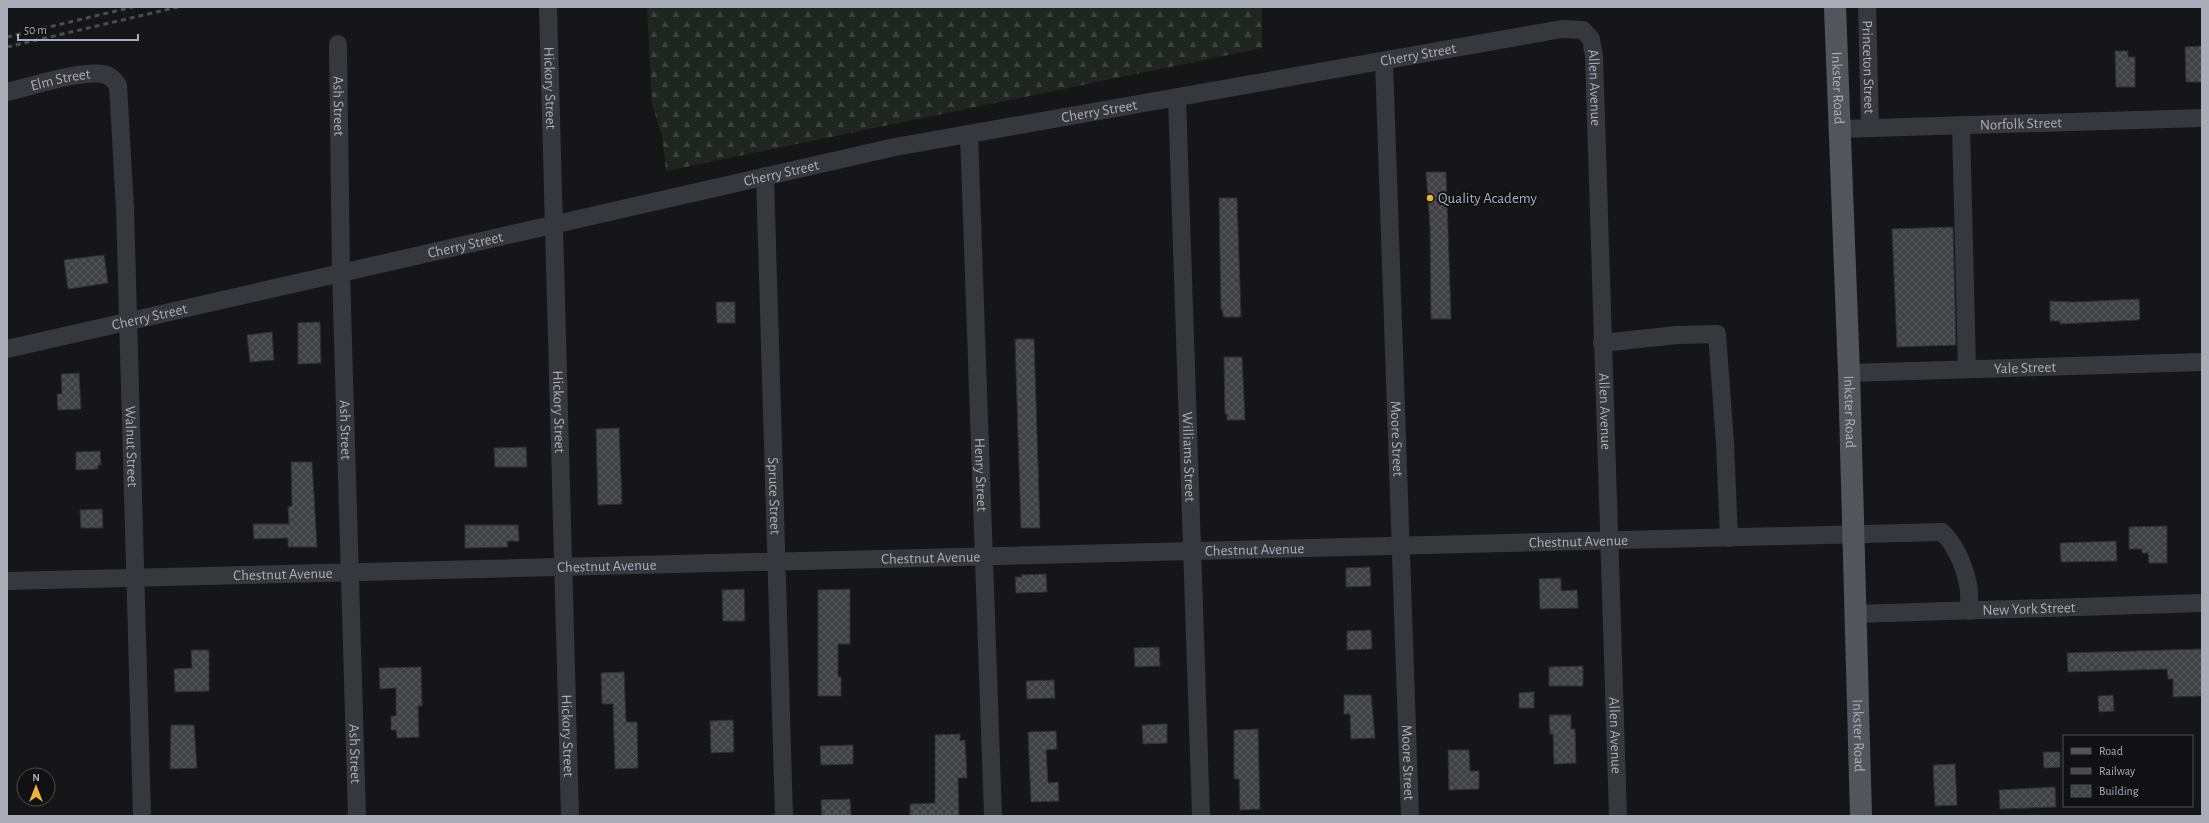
<svg xmlns="http://www.w3.org/2000/svg" width="2209" height="823" font-family="'Alegreya Sans',sans-serif">
  <style>
    .forest { fill: url(#forest-firs) }
    .building { fill: url(#building-cross-hatch); stroke: #303034 }
    .lines { fill: none; stroke-linecap: round; stroke-linejoin: round }
    .minor { stroke: #37383d; stroke-width: 18 }
    .major { stroke: #53555c; stroke-width: 22 }
    .rail { stroke: #4a4c52; stroke-width: 3; stroke-dasharray: 5 4; stroke-linecap: butt }
    .poi-dot { fill: #f2b134; stroke: #111113; stroke-width: 1.5 }
    .labels { text-anchor: middle; dominant-baseline: central; stroke-width: 4; stroke-linejoin: round; paint-order: stroke }
    .street-label { font-size: 15px; fill: #a8adb8; stroke: #111113 }
    .poi-label { font-size: 15px; fill: #a8adb8; stroke: #111113; text-anchor: start }
  </style>
  <defs>
    <pattern id="forest-firs" width="22" height="20" patternUnits="userSpaceOnUse"><rect width="22" height="20" fill="#1e261f"/><path d="M5 1l3.5 6h-7zM16 11l3.5 6h-7z" fill="#3c433d"/></pattern>
    <pattern id="building-cross-hatch" width="8" height="8" patternUnits="userSpaceOnUse"><rect width="8" height="8" fill="#404145"/><path d="M0 0l8 8M0 8l8-8" fill="none" stroke="#595a5e"/></pattern>
  </defs>
  <rect width="100%" height="100%" fill="#161618"/>
  <!-- forest -->
  <path class="forest" d="M647,7H1262V48L666,171L662,136L652,104Z"/>
  <!-- building -->
  <path class="building" d="M2202,46V82H2186L2185,47Z
    M2115,51H2128V57H2135V87H2116Z
    M1426,172H1446L1451,319H1431L1430,226Z
    M1219,198H1237L1241,317H1223V310H1221Z
    M1953,227L1956,345L1897,347L1892,229Z
    M104,255L108,283L68,289L64,260Z
    M2139,299L2140,319L2137,320L2060,324V321H2050V301L2073,302Z
    M716,302H735V323H717Z
    M320,322L321,363L298,364V323Z
    M272,332L274,360L250,362L247,335Z
    M1015,339H1034L1040,528H1021Z
    M1224,357H1242L1245,420H1227V414H1225Z
    M79,373L81,409L58,410L57,394H62L61,374Z
    M619,428L622,504L598,505L596,429Z
    M526,447L527,467H495L494,448Z
    M100,451L101,465H98V469L76,470V452Z
    M291,462H312L317,547H288V538L254,539L253,524H289L288,507L292,506Z
    M102,509L103,528H81L80,510Z
    M465,525H518L519,541H507L508,547L465,548Z
    M2167,526V563H2149L2148,553H2142V549H2129V527Z
    M2116,541L2117,561L2061,562L2060,543Z
    M1370,567L1371,586L1346,587V568Z
    M1046,574L1047,592L1016,593L1015,577H1022L1021,575Z
    M1561,578V591L1577,590L1578,608L1540,609L1539,579Z
    M744,589L745,621H723L722,590Z
    M850,589V644H838V677H841V696H818V590Z
    M1371,630L1372,649L1347,650V631Z
    M1159,647L1160,666L1135,667L1134,648Z
    M2202,649V696L2173,697V679H2168L2167,669L2068,672L2067,653Z
    M191,650H209V691L175,692L174,669L192,668Z
    M1583,666V686H1549V667Z
    M421,667L422,706H418L419,737L397,738L396,730H391V716H396V688L380,689L379,668Z
    M624,672L626,722H637L638,768L615,769L613,704H602L601,673Z
    M1054,680L1055,698L1027,699L1026,681Z
    M1534,692V708H1519V693Z
    M1344,695H1371L1375,738L1351,739L1350,714H1344Z
    M2113,695L2114,711L2099,712L2098,696Z
    M1549,715H1571V729H1575L1576,763L1554,764L1553,734H1550Z
    M733,720L734,752L711,753L710,721Z
    M1167,724V743L1143,744L1142,725Z
    M171,725H194L197,768L170,769Z
    M1258,729L1260,809L1240,810L1239,779H1234V730Z
    M1056,731L1057,749L1046,750L1048,783L1058,782L1059,801L1031,802L1028,732Z
    M960,734V741L965,740L967,778H958L959,816H910V804L935,803V735Z
    M853,745V764L821,765L820,746Z
    M1448,750H1469L1470,771H1479V789L1449,790Z
    M2043,752H2060V767L2044,768Z
    M1955,764L1957,805L1935,806L1933,765Z
    M2055,787L2056,807L2000,809L1999,790Z
    M850,799L851,816H822L821,800Z"/>
  <g class="lines">
    <!-- minor -->
    <g class="minor">
      <path id="s1" d="M548,7L570,816"/>
      <path id="s2" d="M1867,7L1870,128"/>
      <path id="s3" d="M338,44L341,273L357,816"/>
      <path id="s4" d="M1384,62L1410,816"/>
      <path id="s5" d="M7,92C33,86 77,71 103,74C110,75 114,80 118,85L125,209L142,816"/>
      <path id="s6" d="M1177,98L1201,816"/>
      <path d="M1961,125L1967,369"/>
      <path id="s7" d="M1840,129L2202,118"/>
      <path id="s8" d="M969,134L993,816"/>
      <path id="s9" d="M765,176L784,816"/>
      <path d="M1602,343L1677,335L1717,334L1725,443L1729,538"/>
      <path id="s10" d="M7,349L895,147L1562,29L1583,30L1591,39L1594,56L1618,816"/>
      <path id="s11" d="M1849,373L2202,362"/>
      <path id="s12" d="M7,581L1942,532C1955,544 1965,567 1968,585C1970,593 1969,602 1969,611"/>
      <path id="s13" d="M1856,614L2202,603"/>
    </g>
    <!-- major -->
    <path class="major" id="s14" d="M1835,7L1849,373L1861,816"/>
    <!-- rail -->
    <path class="rail" d="M7,37L133,7
      M7,47L178,7"/>
  </g>
  <!-- markers -->
  <circle class="poi-dot" cx="1430" cy="198" r="4"/>
  <g class="labels">
    <!-- street labels -->
    <g class="street-label">
      <text stroke="none"><textPath href="#s10" startOffset="1442">Cherry Street</textPath></text>
      <text stroke="none"><textPath href="#s2" startOffset="60">Princeton Street</textPath></text>
      <text stroke="none"><textPath href="#s5" startOffset="55">Elm Street</textPath></text>
      <text stroke="none"><textPath href="#s10" startOffset="1670">Allen Avenue</textPath></text>
      <text stroke="none"><textPath href="#s1" startOffset="81">Hickory Street</textPath></text>
      <text stroke="none"><textPath href="#s14" startOffset="81">Inkster Road</textPath></text>
      <text stroke="none"><textPath href="#s3" startOffset="62">Ash Street</textPath></text>
      <text stroke="none"><textPath href="#s10" startOffset="1118">Cherry Street</textPath></text>
      <text stroke="none"><textPath href="#s7" startOffset="181">Norfolk Street</textPath></text>
      <text stroke="none"><textPath href="#s10" startOffset="794">Cherry Street</textPath></text>
      <text stroke="none"><textPath href="#s10" startOffset="470">Cherry Street</textPath></text>
      <text stroke="none"><textPath href="#s10" startOffset="146">Cherry Street</textPath></text>
      <text stroke="none"><textPath href="#s11" startOffset="176">Yale Street</textPath></text>
      <text stroke="none"><textPath href="#s10" startOffset="1994">Allen Avenue</textPath></text>
      <text stroke="none"><textPath href="#s14" startOffset="405">Inkster Road</textPath></text>
      <text stroke="none"><textPath href="#s1" startOffset="405">Hickory Street</textPath></text>
      <text stroke="none"><textPath href="#s3" startOffset="386">Ash Street</textPath></text>
      <text stroke="none"><textPath href="#s4" startOffset="377">Moore Street</textPath></text>
      <text stroke="none"><textPath href="#s5" startOffset="479">Walnut Street</textPath></text>
      <text stroke="none"><textPath href="#s6" startOffset="359">Williams Street</textPath></text>
      <text stroke="none"><textPath href="#s8" startOffset="341">Henry Street</textPath></text>
      <text stroke="none"><textPath href="#s9" startOffset="320">Spruce Street</textPath></text>
      <text stroke="none"><textPath href="#s12" startOffset="1572">Chestnut Avenue</textPath></text>
      <text stroke="none"><textPath href="#s12" startOffset="1248">Chestnut Avenue</textPath></text>
      <text stroke="none"><textPath href="#s12" startOffset="924">Chestnut Avenue</textPath></text>
      <text stroke="none"><textPath href="#s12" startOffset="600">Chestnut Avenue</textPath></text>
      <text stroke="none"><textPath href="#s12" startOffset="276">Chestnut Avenue</textPath></text>
      <text stroke="none"><textPath href="#s13" startOffset="173">New York Street</textPath></text>
      <text stroke="none"><textPath href="#s1" startOffset="729">Hickory Street</textPath></text>
      <text stroke="none"><textPath href="#s10" startOffset="2318">Allen Avenue</textPath></text>
      <text stroke="none"><textPath href="#s14" startOffset="729">Inkster Road</textPath></text>
      <text stroke="none"><textPath href="#s3" startOffset="710">Ash Street</textPath></text>
      <text stroke="none"><textPath href="#s4" startOffset="701">Moore Street</textPath></text>
    </g>
    <!-- poi labels -->
    <g class="poi-label">
      <text x="1438" y="198">Quality Academy</text>
    </g>
  </g>
  <!-- border -->
  <rect width="2209" height="823" fill="none" stroke="#a8adb8" stroke-width="16"/>
  <!-- legend -->
  <rect x="2063" y="735" width="130" height="72" fill="#111113" stroke="#4d4f55"/>
  <rect x="2071" y="748" width="20" height="6" fill="#53555c" stroke="#4d4f55"/>
  <text x="2099" y="755" font-size="12" fill="#a8adb8">Road</text>
  <rect x="2071" y="768" width="20" height="6" fill="#4a4c52" stroke="#4d4f55"/>
  <text x="2099" y="775" font-size="12" fill="#a8adb8">Railway</text>
  <rect x="2071" y="785" width="20" height="12" fill="url(#building-cross-hatch)" stroke="#4d4f55"/>
  <text x="2099" y="795" font-size="12" fill="#a8adb8">Building</text>
  <!-- north arrow -->
  <g transform="translate(36 787)"><circle r="19" fill="#111113" stroke="#4d4f55"/>
  <path d="M0-3L7 15L0 10L-7 15Z" fill="#f2b134"/>
  <text y="-6" font-size="11" font-weight="bold" text-anchor="middle" fill="#a8adb8">N</text>
  </g>
  <!-- scale -->
  <path d="M18 34v6h120v-6" fill="none" stroke="#a8adb8" stroke-width="2"/>
  <text x="24" y="34" font-size="12" fill="#a8adb8" stroke="#111113" stroke-width="3" paint-order="stroke">50 m</text>
</svg>
